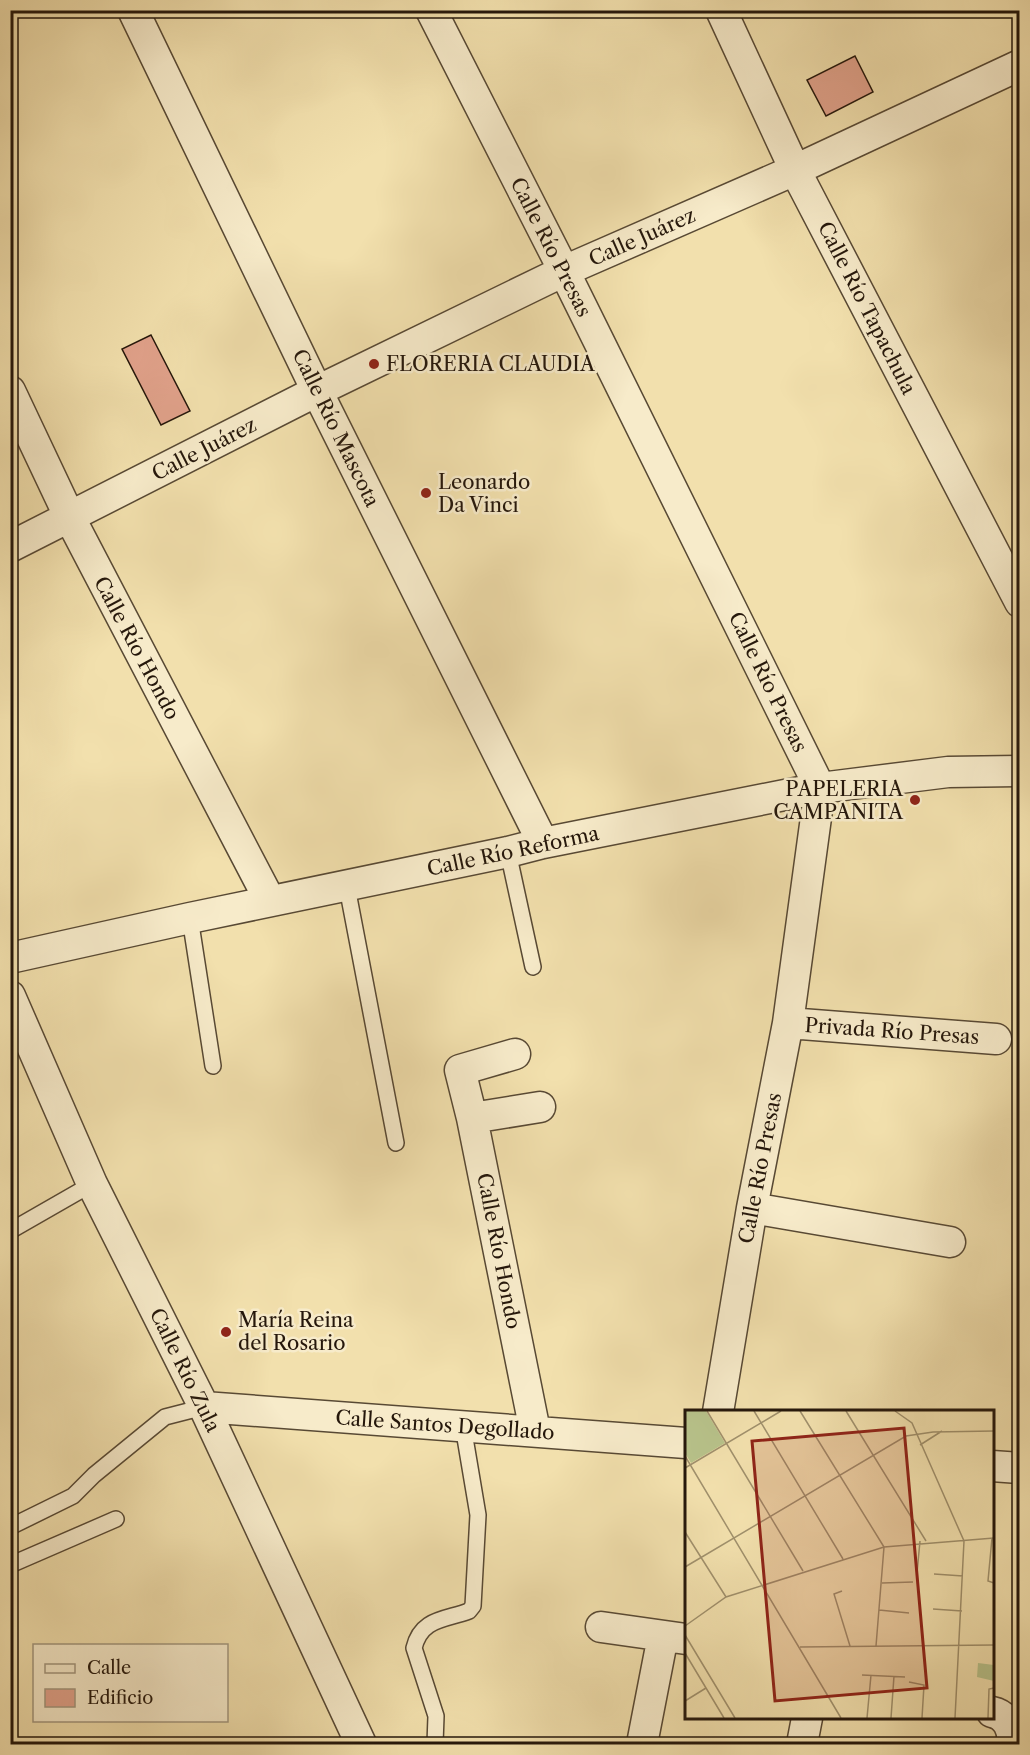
<svg xmlns="http://www.w3.org/2000/svg" width="1030" height="1755" font-family="'Libre Caslon Text',serif">
  <style>
    .building { fill: #e1a28b; stroke: #25170b; stroke-width: 1.5 }
    .lines { fill: none; stroke-linecap: round; stroke-linejoin: round }
    .lane-casing { stroke: #584934; stroke-width: 18 }
    .street-casing { stroke: #584934; stroke-width: 33 }
    .lane { stroke: #f7ebca; stroke-width: 15 }
    .street { stroke: #f7ebca; stroke-width: 30 }
    .poi-dot { fill: #8f2418; stroke: #f7ebca; stroke-width: 2 }
    .labels { text-anchor: middle; dominant-baseline: central; stroke-width: 5; stroke-linejoin: round; paint-order: stroke }
    .street-label { font-size: 20px; fill: #25170b; stroke: #f7ebca }
    .poi-label { font-size: 20px; fill: #25170b; stroke: #f7ebca; text-anchor: start }
    .inset-road { fill: none; stroke: #a0906c; stroke-width: 1.5 }
    .view { fill: #8f2418; fill-opacity: 0.15; stroke: #8f2418; stroke-width: 3 }
    .inset-edge { fill: none; stroke: #25170b; stroke-width: 3 }
  </style>
  <rect width="100%" height="100%" fill="#f2e0ad"/>
  <filter id="stains"><feTurbulence type="fractalNoise" baseFrequency=".00333" numOctaves="4"/><feColorMatrix values="0 0 0 0 .2 0 0 0 0 .09 0 0 0 0 .02 0 0 0 .5 -.17"/></filter>
  <radialGradient id="worn" r=".72"><stop offset=".6" stop-color="#630" stop-opacity="0"/><stop offset="1" stop-color="#630" stop-opacity=".3"/></radialGradient>
  <!-- building -->
  <path class="building" d="M855,56L873,92L826,116L807,80Z
    M151,335L190,411L161,425L122,349Z"/>
  <g class="lines">
    <!-- lane casing -->
    <g class="lane-casing">
      <path id="lane" d="M508,852L533,967
        M347,887L396,1143
        M190,918L213,1066
        M10,1231L92,1184
        M10,1527L73,1496L94,1475L165,1417L204,1407
        M10,1565L116,1519
        M435,1744L436,1716L414,1648C421,1618 445,1620 469,1611L473,1606L478,1515L463,1426"/>
    </g>
    <!-- street casing -->
    <g class="street-casing">
      <path id="street" d="M133,10L317,391L543,843
        M431,10L564,271L820,788L788,1023L752,1208L718,1412
        M721,10L795,170L1020,602
        M10,391L70,518L270,901
        M10,547L317,391L564,271L795,170L1020,65
        M10,958L190,918L508,852L543,843L820,788L948,772L1020,771
        M10,996L92,1184L204,1407L361,1744
        M788,1023L996,1039
        M515,1054L460,1070L472,1118L535,1431
        M472,1118L540,1107
        M752,1208L950,1242
        M204,1407L686,1443
        M992,1466L1020,1468
        M601,1627L686,1639
        M992,1712C1007,1715 1014,1730 1012,1744
        M642,1744L663,1636
        M802,1744L807,1718"/>
    </g>
    <!-- lane -->
    <use href="#lane" class="lane"/>
    <!-- street -->
    <use href="#street" class="street"/>
  </g>
  <!-- markers -->
  <g class="poi-dot">
    <circle cx="374" cy="364" r="6"/>
    <circle cx="426" cy="493" r="6"/>
    <circle cx="915" cy="800" r="6"/>
    <circle cx="226" cy="1332" r="6"/>
  </g>
  <g class="labels">
    <!-- street labels -->
    <g class="street-label">
      <text transform="translate(642 237) rotate(-24)">Calle Juárez</text>
      <text transform="translate(551 247) rotate(63)">Calle Río Presas</text>
      <text transform="translate(867 308) rotate(63)">Calle Río Tapachula</text>
      <text transform="translate(336 428) rotate(64)">Calle Río Mascota</text>
      <text transform="translate(204 449) rotate(-27)">Calle Juárez</text>
      <text transform="translate(137 648) rotate(62)">Calle Río Hondo</text>
      <text transform="translate(768 682) rotate(64)">Calle Río Presas</text>
      <text transform="translate(513 851) rotate(-12)">Calle Río Reforma</text>
      <text transform="translate(892 1031) rotate(4)">Privada Río Presas</text>
      <text transform="translate(760 1168) rotate(-79)">Calle Río Presas</text>
      <text transform="translate(499 1251) rotate(79)">Calle Río Hondo</text>
      <text transform="translate(185 1370) rotate(64)">Calle Río Zula</text>
      <text transform="translate(445 1425) rotate(4)">Calle Santos Degollado</text>
    </g>
    <!-- poi labels -->
    <g class="poi-label">
      <text x="386" y="364">FLORERIA CLAUDIA</text>
      <text x="438" y="482">Leonardo<tspan x="438" dy="23">Da Vinci</tspan></text>
      <text x="903" y="789" text-anchor="end">PAPELERIA<tspan x="903" dy="23">CAMPANITA</tspan></text>
      <text x="238" y="1320">María Reina<tspan x="238" dy="23">del Rosario</tspan></text>
    </g>
  </g>
  <!-- overview -->
  <g transform="translate(685 1410)">
    <rect width="309" height="309" fill="#f2e0ad"/>
    <path d="M0,1H21L40,33L6,53L0,43ZM293,253L309,255V271L292,267Z" fill="#b8c38b"/>
    <path class="inset-road" d="M22,1L118,161M69,1L158,149M115,1L199,137L191,236M161,1L241,131M210,1L227,13L279,131L270,308M235,35L257,21M0,46L156,308M0,58L96,1M0,122L41,187M307,128L303,171L309,173M0,157L221,26L248,22L309,21M232,163L235,131M249,164L278,166M197,173L228,172M157,181L149,184L165,236M248,199L277,201M194,200L224,203M0,216L41,187L199,137L309,128M0,225L50,308M115,237L309,235M0,243L39,308M177,265L220,267M224,272L239,275L237,308M0,291L21,278M182,308L186,265M206,308L209,266M303,308L304,279L309,278"/>
    <path class="view" d="M219,18L242,278L90,291L67,31Z"/>
    <rect width="309" height="309" class="inset-edge"/>
  </g>
  <!-- margin -->
  <rect width="1030" height="1755" fill="none" stroke="#f2e0ad" stroke-width="36"/>
  <rect x="12" y="12" width="1006" height="1731" fill="none" stroke="#25170b" stroke-width="3"/>
  <rect x="18" y="18" width="994" height="1719" fill="none" stroke="#25170b" stroke-width="1.5"/>
  <!-- legend -->
  <rect x="33" y="1644" width="195" height="78" fill="#f7ebca" stroke="#a3967e" stroke-width="1.5"/>
  <rect x="45" y="1664" width="30" height="9" fill="#f7ebca" stroke="#a3967e" stroke-width="1.5"/>
  <text x="87" y="1674" font-size="18" fill="#25170b">Calle</text>
  <rect x="45" y="1689" width="30" height="18" fill="#e1a28b" stroke="#a3967e" stroke-width="1.5"/>
  <text x="87" y="1704" font-size="18" fill="#25170b">Edificio</text>
  <rect width="100%" height="100%" filter="url(#stains)"/>
  <rect width="100%" height="100%" fill="url(#worn)"/>
</svg>
